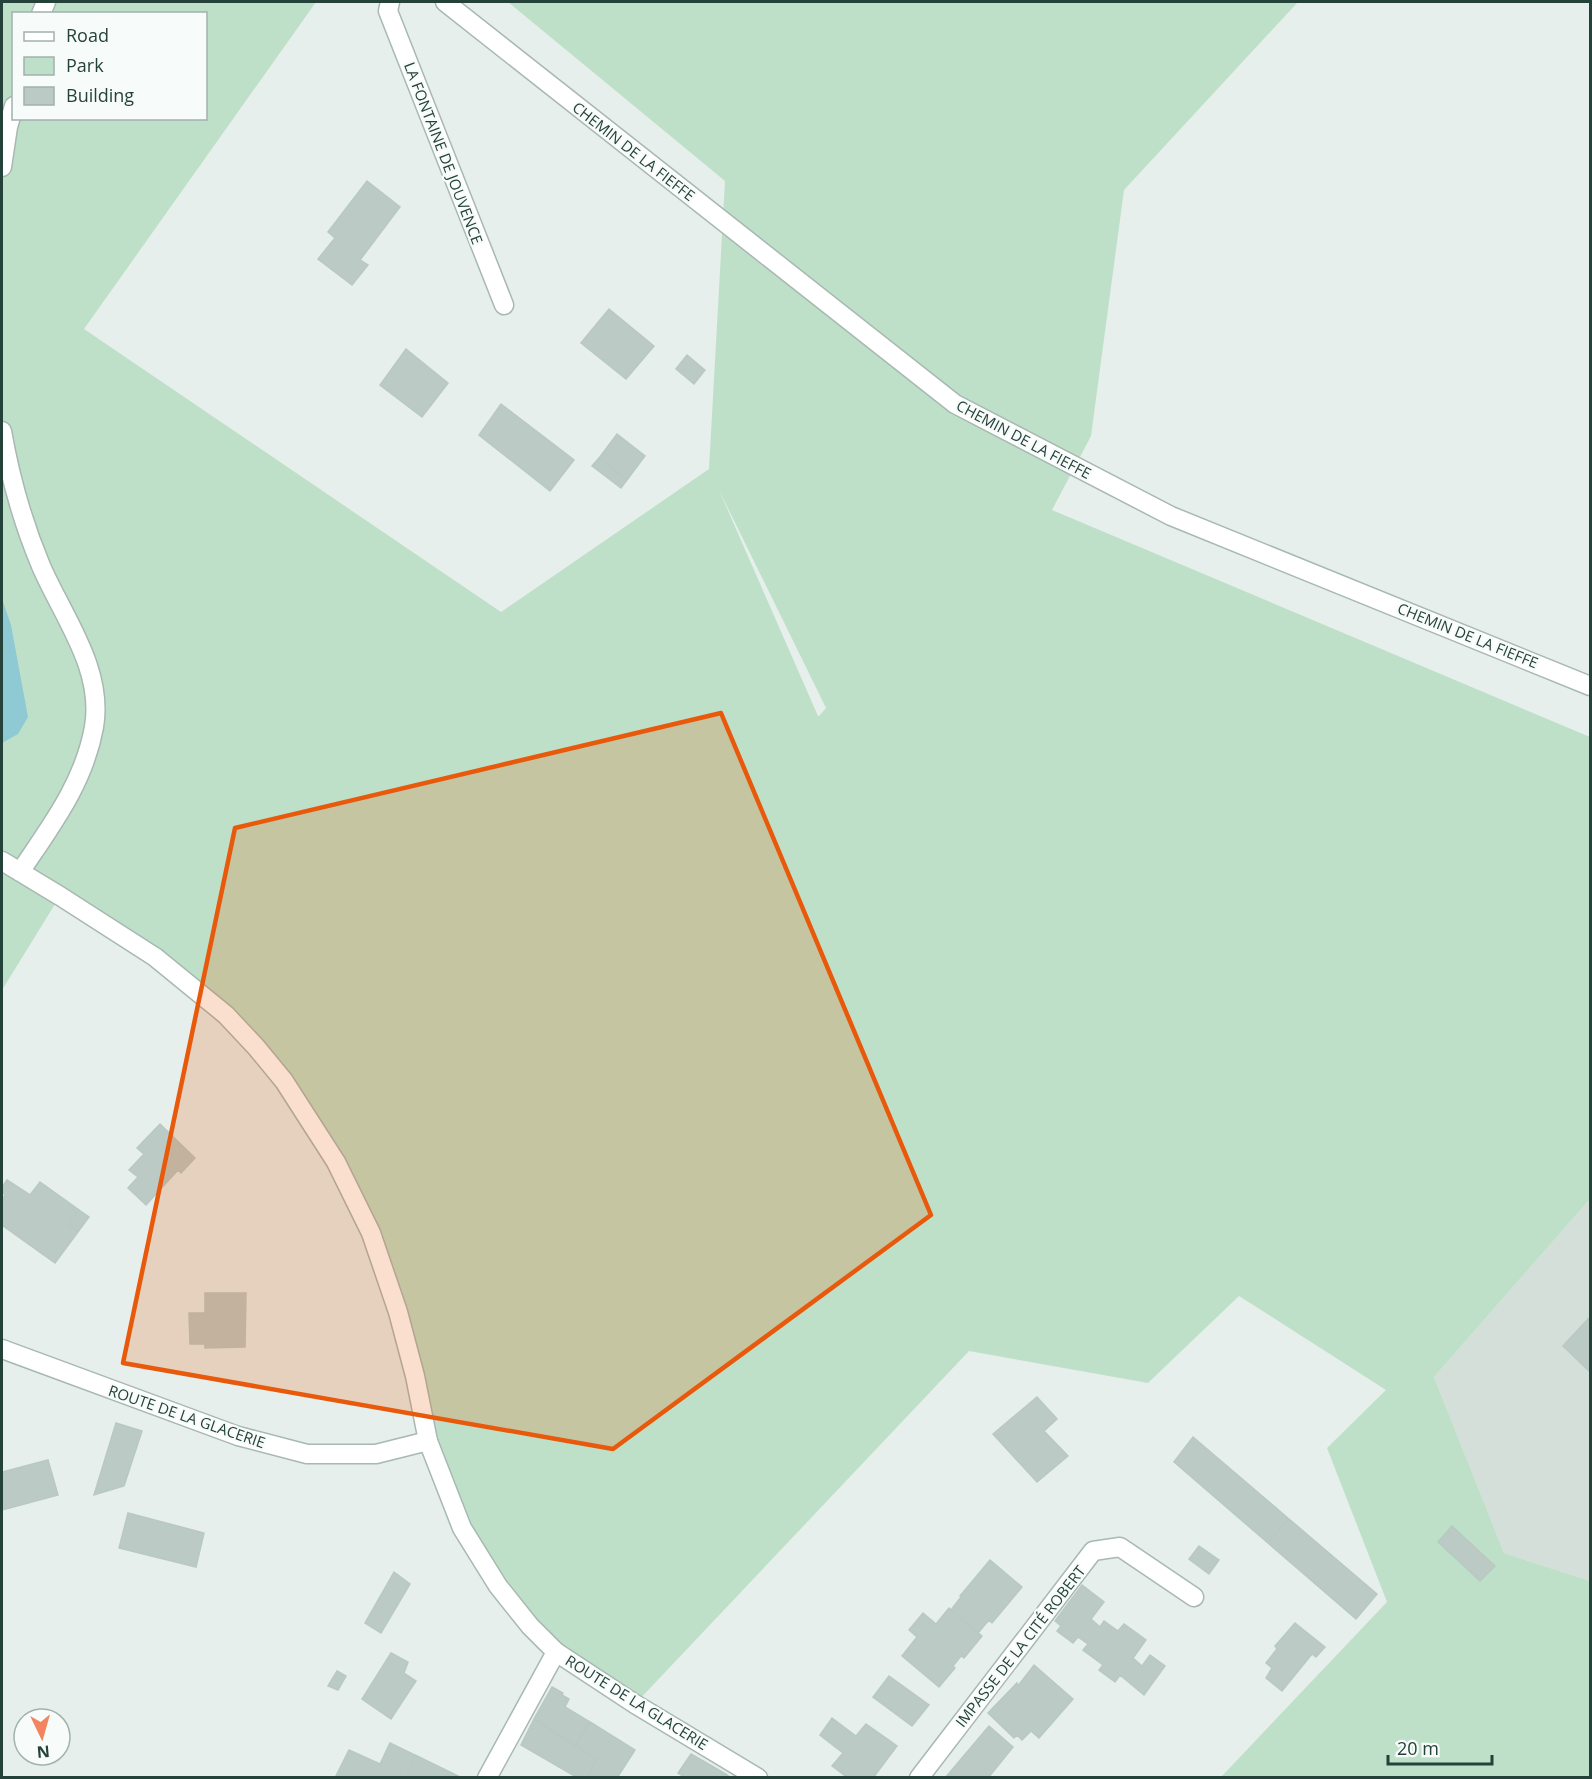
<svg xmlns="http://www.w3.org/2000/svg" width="1592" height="1779" font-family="'Open Sans',sans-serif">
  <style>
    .built { fill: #d4dfda }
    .green { fill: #bfe0c8; fill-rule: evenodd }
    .water { fill: #8ec9d4 }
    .building { fill: #bbcac4; stroke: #b8c9c2; stroke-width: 1.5 }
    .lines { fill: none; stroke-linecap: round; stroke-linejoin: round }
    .minor-casing { stroke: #a8b8b2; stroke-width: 21 }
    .tertiary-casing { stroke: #a8b8b2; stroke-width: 21 }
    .minor { stroke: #fff; stroke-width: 18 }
    .tertiary { stroke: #fff; stroke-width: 18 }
    .marked { fill: #e8590c; fill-opacity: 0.2; stroke: #e8590c; stroke-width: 4.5; stroke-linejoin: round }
    .labels { text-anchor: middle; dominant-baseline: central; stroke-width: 4.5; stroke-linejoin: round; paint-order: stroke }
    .street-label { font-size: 15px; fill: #24423a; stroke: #f7fbf9 }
  </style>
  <rect width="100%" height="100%" fill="#e6efeb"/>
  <!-- built -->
  <path class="built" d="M1590,1199V1581L1504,1553L1434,1377Z"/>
  <!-- green -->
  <path class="green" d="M2,2H316L84,329L501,612L709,469L725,181L508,2H1298L1124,190L1091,436L1052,510L1590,737V1199L1434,1377L1504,1553L1590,1581V1777H1221L1387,1602L1327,1448L1386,1390L1239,1296L1148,1383L969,1351L635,1704L556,1652L462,1528L415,1376L336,1162L226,1015L60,896L2,990ZM14,14H206V118H14ZM719,490L826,708L819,716H818Z"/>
  <!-- water -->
  <path class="water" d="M2,599L11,625L28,717L18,734L2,743Z"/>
  <!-- building -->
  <path class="building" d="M367,181L400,207L360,260L368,265L352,285L318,259L335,238L328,232Z
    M609,309L654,346L626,379L581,343Z
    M406,349L448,383L422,417L380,385Z
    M687,355L705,370L694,384L676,369Z
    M501,404L574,460L550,491L479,435Z
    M617,434L645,456L627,480L599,458Z
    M599,458L627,480L621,488L592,466Z
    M160,1124L195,1158L181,1173L178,1170L146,1205L128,1188L138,1177L129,1170L144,1154L137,1148Z
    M7,1180L30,1195L40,1182L79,1210L68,1224L78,1232L55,1263L2,1225V1200L5,1195L2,1192V1187Z
    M79,1210L89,1217L78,1232L68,1224Z
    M205,1293H246L245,1347L205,1348V1344H190L189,1313H205Z
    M1590,1317V1372L1563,1346Z
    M1037,1397L1057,1419L1044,1431L1068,1456L1037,1482L993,1434Z
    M116,1423L142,1431L124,1486L94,1495Z
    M1193,1437L1289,1519L1268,1543L1174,1462Z
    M48,1460L58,1495L2,1510V1472Z
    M128,1513L204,1533L196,1567L119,1548Z
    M1289,1519L1377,1594L1356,1619L1268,1543Z
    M1452,1526L1495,1566L1480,1581L1438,1542Z
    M1199,1546L1219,1560L1209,1574L1189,1559Z
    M990,1560L1022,1587L992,1623L989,1620L978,1633L951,1610L961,1597L960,1596Z
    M394,1572L410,1584L381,1633L365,1623Z
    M1082,1585L1104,1602L1091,1619L1100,1627L1104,1621L1118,1631L1124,1624L1146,1640L1133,1658L1142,1666L1150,1655L1165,1666L1144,1695L1120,1675L1115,1682L1099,1670L1103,1665L1083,1650L1088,1644L1078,1637L1073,1643L1057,1631L1061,1626L1055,1621Z
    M949,1608L982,1636L964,1658L961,1656L953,1666L955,1668L939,1687L902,1656L917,1637L909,1630L923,1613L936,1624Z
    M1295,1623L1325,1647L1316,1657L1312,1654L1282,1691L1266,1678L1272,1668L1266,1663L1277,1649L1275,1646Z
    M391,1653L408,1662L404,1673L416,1681L391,1719L362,1699Z
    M1034,1665L1073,1699L1039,1738L1031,1731L1022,1740L1017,1735L1014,1738L988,1713L1017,1683L1018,1686Z
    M337,1671L346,1676L338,1690L328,1686Z
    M889,1676L929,1705L912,1726L873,1697Z
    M552,1687L563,1693L562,1695L569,1699L565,1707L590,1722L575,1746L534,1719Z
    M832,1718L856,1736L866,1724L897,1746L873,1778H848L832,1766L843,1753L820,1735Z
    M534,1719L597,1759L587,1778H578L521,1745Z
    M590,1722L635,1750L617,1778H587L597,1759L575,1746Z
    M989,1726L1013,1747L988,1778H945Z
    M390,1743L415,1755L406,1778H335L349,1750L380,1764Z
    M691,1754L726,1774L731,1778H686L678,1773Z
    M415,1755L462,1778H406Z"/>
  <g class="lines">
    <!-- minor casing -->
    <g class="minor-casing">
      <path id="minor" d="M390,2L388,11L504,305
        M445,2L955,404L1171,516L1590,686
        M2,1349L238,1436L307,1454H376L428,1441
        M487,1778L556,1652
        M919,1778L1093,1551L1120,1547L1194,1597"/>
    </g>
    <!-- tertiary casing -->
    <g class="tertiary-casing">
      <path id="tertiary" d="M41,14L46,2
        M2,167L8,127L14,106
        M2,431C10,477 23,523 41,566C63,617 104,669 94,727C84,783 51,826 20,872
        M2,861L60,896L155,957L226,1015L256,1047L284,1081L336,1162L371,1233L398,1312L415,1376L428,1441L462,1528L498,1586L530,1626L556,1652L635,1704L758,1778"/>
    </g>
    <!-- minor -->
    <use href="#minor" class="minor"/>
    <!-- tertiary -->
    <use href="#tertiary" class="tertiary"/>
  </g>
  <!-- marked area -->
  <path class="marked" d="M721,713L931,1215L613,1449L123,1363L235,828Z"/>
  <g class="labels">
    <!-- street labels -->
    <g class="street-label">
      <text transform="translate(634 151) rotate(38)">CHEMIN DE LA FIEFFE</text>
      <text transform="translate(444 153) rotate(69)">LA FONTAINE DE JOUVENCE</text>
      <text transform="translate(1024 439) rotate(28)">CHEMIN DE LA FIEFFE</text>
      <text transform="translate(1468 635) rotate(22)">CHEMIN DE LA FIEFFE</text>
      <text transform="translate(187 1416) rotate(19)">ROUTE DE LA GLACERIE</text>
      <text transform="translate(1020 1646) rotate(-52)">IMPASSE DE LA CITÉ ROBERT</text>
      <text transform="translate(637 1702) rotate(32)">ROUTE DE LA GLACERIE</text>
    </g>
  </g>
  <!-- border -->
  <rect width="1592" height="1779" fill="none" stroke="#24423a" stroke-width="6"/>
  <!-- legend -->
  <rect x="12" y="12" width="195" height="108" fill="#f7fbf9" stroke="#a3b1ad" stroke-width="1.5"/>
  <rect x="24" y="32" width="30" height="9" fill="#ffffff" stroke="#a3b1ad" stroke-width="1.5"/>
  <text x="66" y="42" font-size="18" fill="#24423a">Road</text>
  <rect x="24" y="57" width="30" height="18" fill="#bfe0c8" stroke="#a3b1ad" stroke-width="1.5"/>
  <text x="66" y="72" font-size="18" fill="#24423a">Park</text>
  <rect x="24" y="87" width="30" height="18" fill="#bbcac4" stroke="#a3b1ad" stroke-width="1.5"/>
  <text x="66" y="102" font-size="18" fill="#24423a">Building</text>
  <!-- north arrow -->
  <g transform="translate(42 1737) rotate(175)"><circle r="28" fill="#f7fbf9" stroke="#a3b1ad" stroke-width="1.5"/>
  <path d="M0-4.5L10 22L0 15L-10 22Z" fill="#f4845f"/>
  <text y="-9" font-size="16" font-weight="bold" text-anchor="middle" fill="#24423a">N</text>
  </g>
  <!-- scale -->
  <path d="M1388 1755v9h104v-9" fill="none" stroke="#24423a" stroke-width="3"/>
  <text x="1397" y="1755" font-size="18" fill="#24423a" stroke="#f7fbf9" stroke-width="4.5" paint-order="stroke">20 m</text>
</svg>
